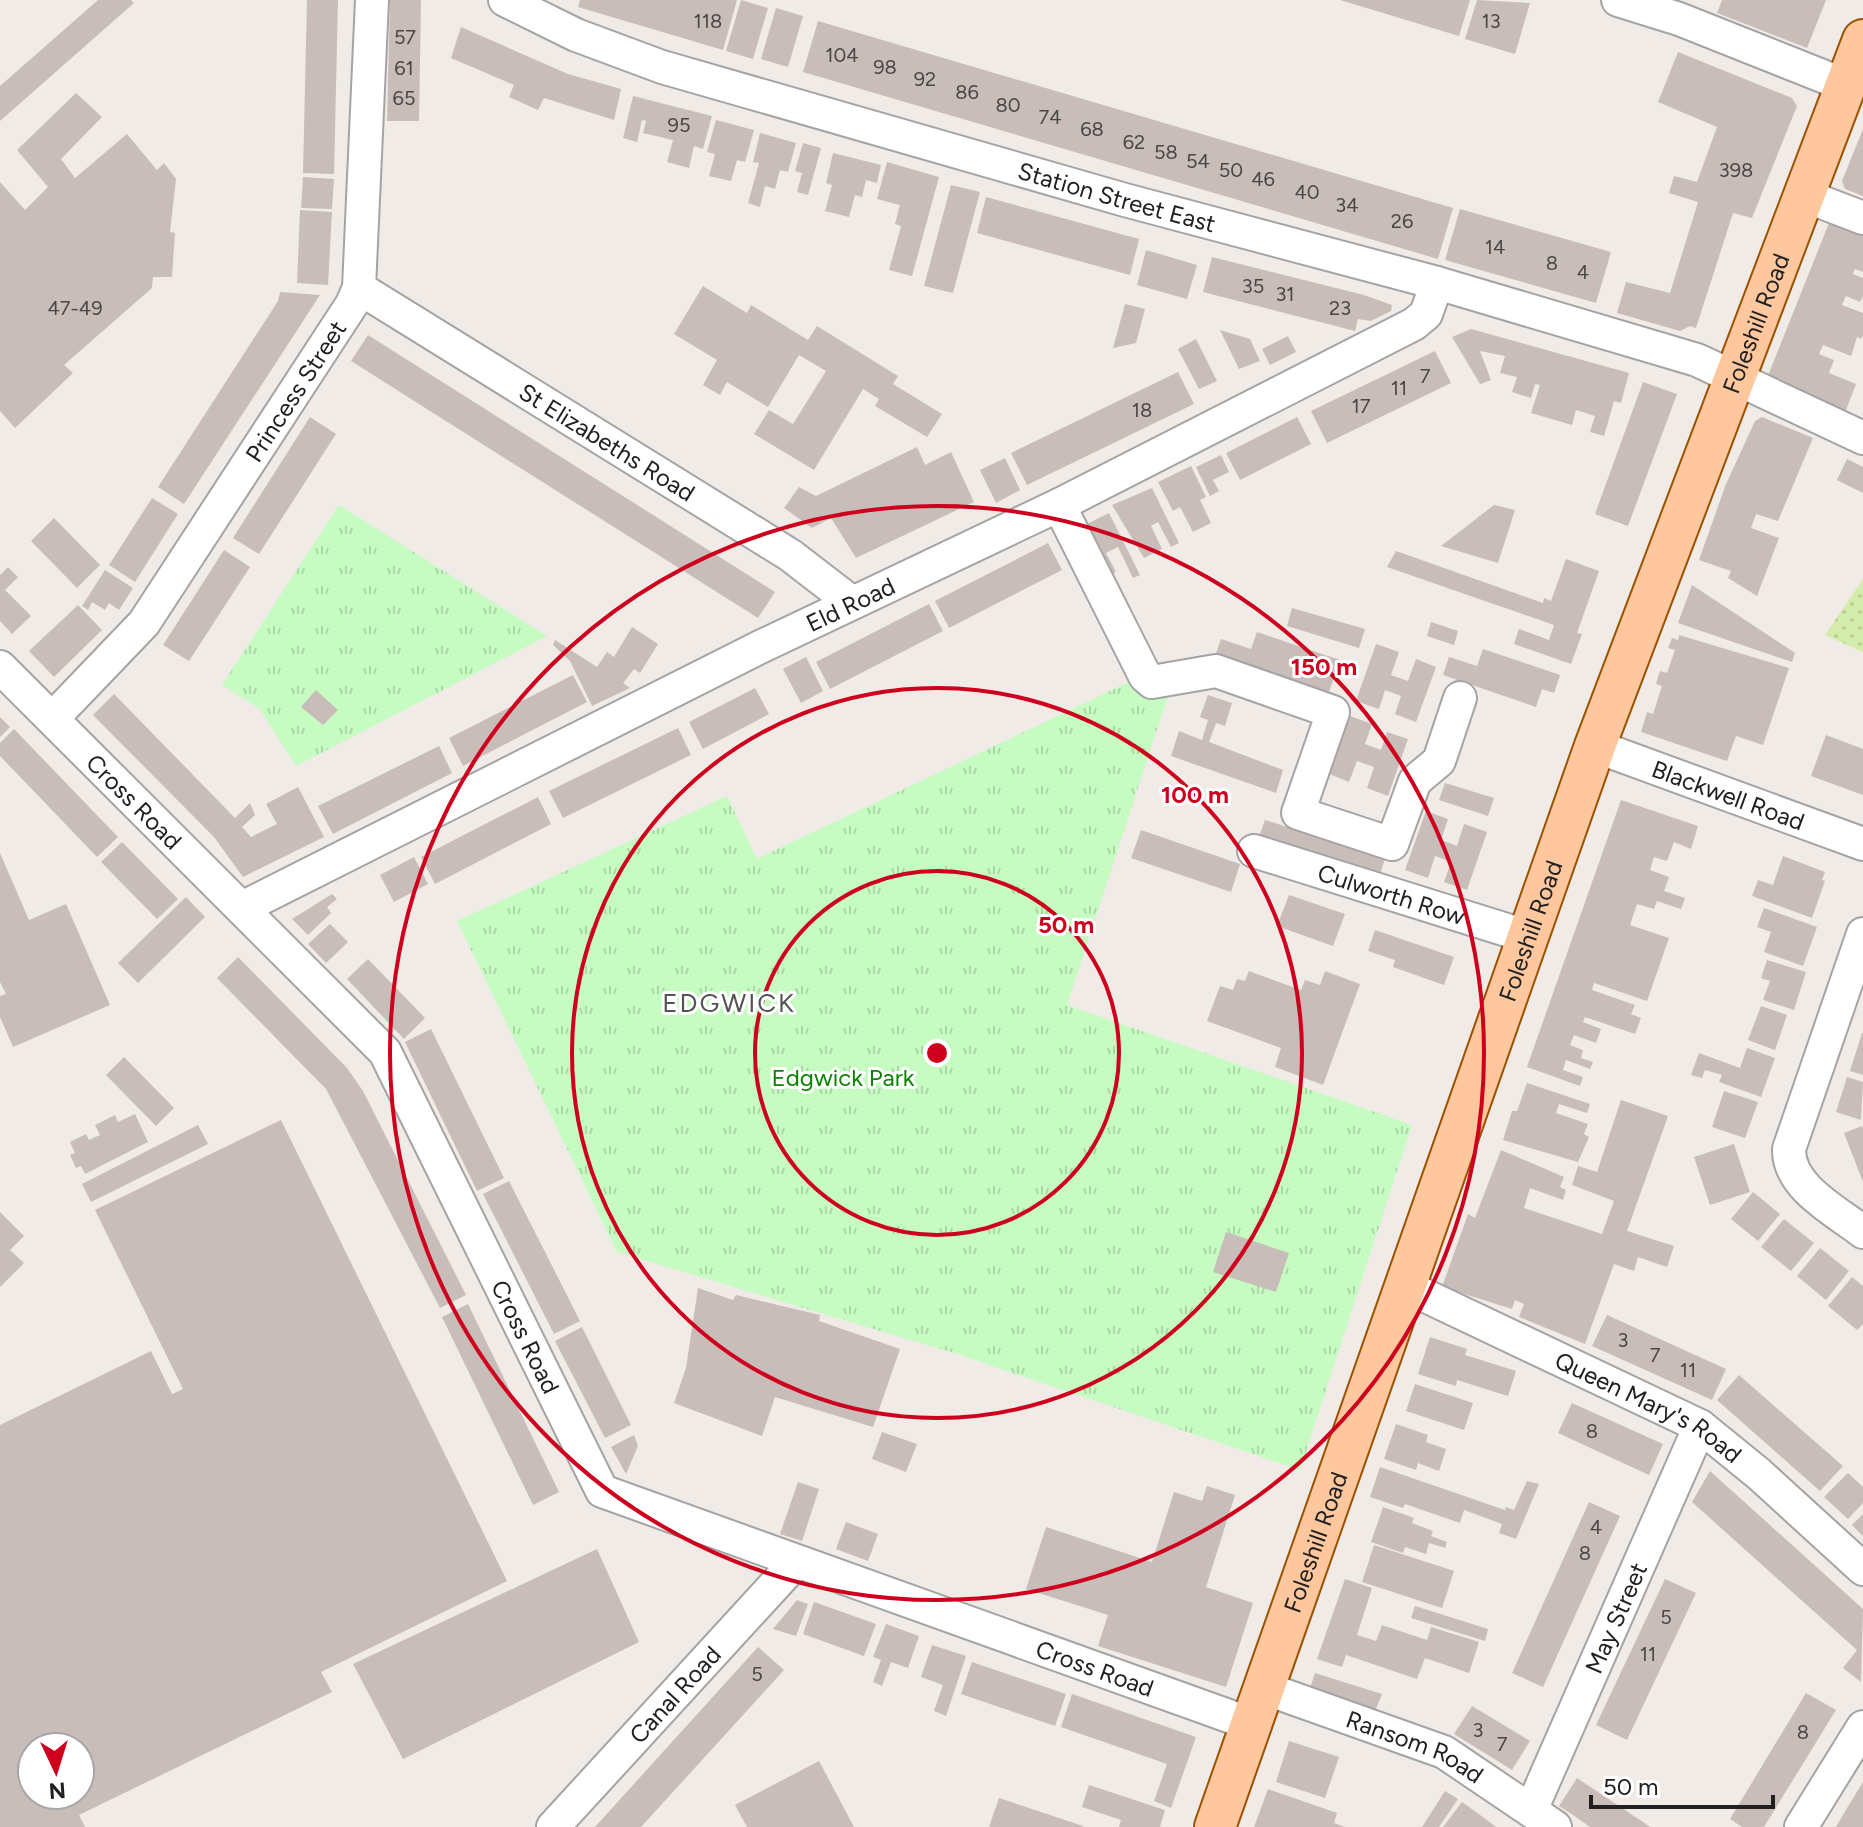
<svg xmlns="http://www.w3.org/2000/svg" width="1863" height="1827" font-family="Figtree,sans-serif">
  <style>
    .grass { fill: url(#grass-dots) }
    .park { fill: url(#park-tufts) }
    .building { fill: #c8bdb9; fill-rule: evenodd }
    .lines { fill: none; stroke-linecap: round; stroke-linejoin: round }
    .minor-casing { stroke: #a4a4a4; stroke-width: 36 }
    .major-casing { stroke: #9b5200; stroke-width: 44 }
    .minor { stroke: #fff; stroke-width: 32 }
    .major { stroke: #fec79d; stroke-width: 40 }
    .ring { fill: none; stroke: #cf001d; stroke-width: 4 }
    .labels { text-anchor: middle; dominant-baseline: central; stroke-width: 6; stroke-linejoin: round; paint-order: stroke }
    .number-label { font-size: 20px; fill: #4a4746 }
    .street-label { font-size: 24px; fill: #202020; stroke: #fff }
    .park-label { font-size: 24px; fill: #0f8308; stroke: #fff }
    .neighbourhood-label { font-size: 26px; letter-spacing: 2px; fill: #535353; stroke: #fff }
    .centre { fill: #cf001d; stroke: #fff; stroke-width: 4 }
    .ring-label { font-size: 24px; text-anchor: middle; font-weight: bold; fill: #cf001d; stroke: #fff; stroke-width: 6; stroke-linejoin: round; paint-order: stroke }
  </style>
  <defs>
    <pattern id="grass-dots" width="8" height="8" patternUnits="userSpaceOnUse" patternTransform="scale(2)"><rect width="8" height="8" fill="#d4ecab"/><path d="M2 2h.1M6 6h.1" fill="none" stroke="#b6ca93" stroke-width="1.8" stroke-linecap="round"/></pattern>
    <pattern id="park-tufts" width="24" height="20" patternUnits="userSpaceOnUse" patternTransform="scale(2)"><rect width="24" height="20" fill="#c6fbc2"/><path d="M3 7l-1-3M5 7V3M7 7l1-3M15 17l-1-3M17 17v-4M19 17l1-3" fill="none" stroke="#aad7a6"/></pattern>
  </defs>
  <rect width="100%" height="100%" fill="#f0ebe6"/>
  <!-- grass -->
  <path class="grass" d="M1863,579V652L1825,635Z"/>
  <!-- park -->
  <path class="park" d="M339,505L547,636L296,766L259,708L222,685Z
    M1133,680L1143,696L1169,693L1067,1005L1412,1125L1300,1470L957,1354L617,1252L457,921L727,796L757,859Z"/>
  <!-- building -->
  <path class="building" d="M98,0H131L134,3L0,121V86Z
    M307,0H338L334,174L303,173Z
    M390,0H421L419,121H387Z
    M580,0H737L723,50L578,7Z
    M741,0L768,8L753,59L726,51Z
    M1340,0H1470L1459,36Z
    M1477,0L1530,3L1515,54L1465,39Z
    M1722,0H1826L1807,48L1717,13Z
    M776,8L803,16L788,67L761,59Z
    M818,21L1453,208L1438,259L803,72Z
    M461,27L568,74L621,89L614,120L544,98L538,110L509,97L514,85L451,58Z
    M1678,52L1792,98L1797,106L1752,218L1733,213L1696,328L1690,326L1680,331L1617,313L1626,282L1670,293L1698,202L1669,193L1674,176L1697,182L1717,127L1658,102Z
    M76,93L102,117L61,159L75,178L127,134L157,170L164,163L176,179L170,232L175,233L172,277H153L152,288L64,365L73,373L15,428L0,411V182L25,210L48,187L17,150Z
    M633,96L712,116L703,149L694,146L689,168L667,162L673,140L643,133L646,121L642,120L637,142L623,138Z
    M716,120L754,130L745,162L737,160L731,181L709,176L715,154L707,152Z
    M1863,129V196L1845,189L1842,181Z
    M760,133L796,143L788,172L780,170L775,189L765,186L760,207L748,203L759,163L753,162Z
    M803,143L821,148L808,195L797,192L802,173L795,171Z
    M833,153L881,165L877,183L866,180L862,197L855,195L849,217L825,211L832,185L826,183Z
    M887,162L939,177L912,276L889,270L901,226L895,224L900,205L877,199Z
    M303,177L334,179L332,209L301,208Z
    M951,185L980,192L953,293L924,286Z
    M986,197L1139,239L1130,275L977,233Z
    M1460,209L1611,252L1596,303L1445,260Z
    M300,210L332,212L328,285L297,283Z
    M1829,223L1863,236V272L1855,269L1853,274L1863,278V296L1860,302L1846,296L1842,305L1863,313V335L1861,339L1857,337L1851,356L1823,345L1819,354L1834,360L1829,373L1856,384L1846,410L1767,378Z
    M1146,250L1197,265L1187,299L1137,285Z
    M1212,257L1364,295L1392,305L1391,311L1371,321L1358,319L1355,331L1203,292Z
    M703,286L747,313L751,305L808,340L817,326L898,376L893,384L942,414L927,437L875,406L879,399L863,389L814,470L754,434L769,410L793,424L826,371L799,355L768,407L727,382L720,395L703,385L717,360L674,334Z
    M280,292L320,295L184,504L158,487L278,301Z
    M1125,304L1145,309L1136,343L1113,348Z
    M1471,329L1629,373L1621,403L1614,401L1604,436L1590,432L1595,416L1576,410L1572,425L1531,413L1540,385L1535,384L1531,398L1512,392L1517,377L1500,373L1505,356L1480,351L1491,380L1480,384L1452,337Z
    M1220,330L1250,339L1260,361L1239,369Z
    M368,335L775,592L758,618L351,361Z
    M1288,336L1296,352L1270,365L1262,349Z
    M1196,339L1217,381L1199,389L1178,349Z
    M1435,351L1451,383L1327,443L1311,411Z
    M1178,372L1194,404L1027,485L1011,453Z
    M1643,382L1677,394L1628,526L1595,514Z
    M310,417L336,434L259,554L233,538Z
    M1297,417L1311,444L1240,480L1226,453Z
    M1762,417L1813,438L1778,521L1756,514L1751,528L1779,538L1757,596L1728,578L1731,571L1699,560L1726,484L1755,421Z
    M917,447L925,465L951,452L974,502L856,558L831,518L812,528L784,508L799,487L816,496Z
    M1221,455L1229,472L1213,480L1219,491L1210,496L1196,467Z
    M1005,458L1020,490L996,503L980,470Z
    M1847,459L1863,467V493L1837,480Z
    M1191,466L1206,497L1200,500L1211,523L1193,532L1180,507L1173,511L1158,482Z
    M1152,488L1179,543L1171,547L1158,522L1151,526L1162,549L1144,558L1112,505Z
    M152,498L178,514L135,582L109,565Z
    M1494,505L1515,510L1498,563L1441,546Z
    M1109,513L1140,575L1133,578L1118,547L1106,553L1116,572L1107,577L1081,527Z
    M54,518L100,565L77,588L31,541Z
    M1048,543L1062,570L949,628L935,601Z
    M224,550L250,567L189,661L163,645Z
    M1396,551L1543,603L1544,598L1551,601L1566,559L1599,571L1577,633L1582,634L1571,664L1514,644L1519,629L1549,640L1554,625L1387,567Z
    M8,567L18,577L5,590L31,616L12,634L0,621V575Z
    M105,570L133,588L119,610L109,603L105,610L92,602L88,610L82,606Z
    M1692,585L1795,653L1792,662L1678,623Z
    M929,604L943,631L830,689L816,662Z
    M78,605L102,630L54,677L29,651Z
    M1292,608L1365,629L1359,648L1287,626Z
    M1431,622L1458,631L1454,645L1427,636Z
    M632,627L658,644L640,673L634,669L623,683L630,688L592,706L570,661L553,645L555,640L597,667L607,652L614,657Z
    M1257,632L1340,660L1328,695L1215,656L1221,639L1251,649Z
    M1679,635L1789,668L1763,745L1736,736L1727,761L1641,732L1647,712L1653,714L1662,686L1656,684L1660,671L1667,673L1675,650L1668,648L1672,638L1678,640Z
    M1376,644L1399,652L1391,675L1408,681L1416,659L1436,667L1416,722L1395,714L1401,696L1385,690L1379,709L1356,701Z
    M1483,649L1560,675L1554,693L1542,689L1536,707L1443,675L1449,657L1477,666Z
    M806,657L823,691L801,703L783,669Z
    M573,675L587,702L463,766L449,738Z
    M755,688L769,714L703,749L689,722Z
    M316,690L338,710L323,725L301,707Z
    M114,694L235,818L250,803L255,815L242,827L251,837L277,824L266,804L298,787L324,837L243,877L214,837L93,715Z
    M1208,695L1232,703L1225,726L1216,723L1209,742L1283,770L1276,793L1171,756L1179,731L1202,740L1208,720L1200,717Z
    M1350,716L1372,724L1365,744L1381,750L1387,732L1408,739L1388,796L1367,788L1374,767L1357,761L1349,782L1329,774Z
    M0,717L10,727L0,737Z
    M678,728L691,755L563,818L549,791Z
    M14,729L118,837L97,857L0,756V743Z
    M1826,735L1863,749V795L1811,776Z
    M439,746L452,773L333,834L318,806Z
    M1445,783L1494,798L1488,816L1439,800Z
    M538,797L551,824L435,884L421,857Z
    M1621,800L1698,826L1691,849L1674,842L1667,861L1654,857L1650,870L1669,877L1664,891L1685,898L1681,909L1657,901L1654,909L1637,904L1630,925L1669,938L1647,1001L1594,983L1592,990L1635,1005L1631,1014L1641,1018L1635,1034L1585,1017L1583,1022L1601,1029L1596,1043L1574,1035L1570,1045L1583,1050L1581,1058L1593,1062L1590,1069L1566,1060L1563,1070L1583,1077L1580,1086L1527,1067Z
    M1426,811L1448,819L1441,840L1457,846L1464,824L1487,832L1467,890L1444,882L1451,862L1435,856L1428,878L1405,870Z
    M1265,820L1385,858L1380,875L1259,837Z
    M1141,830L1240,864L1231,892L1131,858Z
    M122,842L178,899L157,919L101,862Z
    M0,853L29,920L66,904L110,1005L13,1047L0,1017V996L6,994L0,982Z
    M1783,856L1825,872L1822,880L1825,881L1812,918L1752,896L1758,880L1773,885Z
    M414,857L428,884L394,902L380,875Z
    M332,894L337,899L327,907L331,913L308,935L292,919Z
    M1289,895L1345,914L1333,946L1277,926Z
    M186,897L205,917L138,983L118,963Z
    M1764,908L1817,927L1803,966L1764,952L1771,932L1757,927Z
    M330,924L348,942L326,963L308,944Z
    M1375,930L1454,957L1444,985L1393,967L1395,960L1368,951Z
    M238,957L347,1068L363,1091L466,1295L440,1308L326,1089L217,978Z
    M368,959L425,1018L404,1039L347,979Z
    M1767,960L1806,972L1794,1010L1763,1000L1770,981L1761,978Z
    M1249,971L1301,990L1305,980L1320,985L1325,971L1360,984L1323,1085L1275,1067L1281,1048L1207,1021L1220,986L1233,990L1237,979L1245,981Z
    M1761,1006L1787,1015L1775,1050L1748,1040Z
    M431,1029L504,1178L477,1191L405,1042Z
    M1862,1033H1863V1075L1850,1071Z
    M1747,1048L1775,1058L1761,1097L1719,1082L1722,1075L1705,1070L1702,1078L1691,1075L1699,1053L1740,1068Z
    M124,1057L174,1108L156,1126L106,1075Z
    M1847,1077L1863,1082L1861,1120L1836,1112Z
    M1527,1083L1590,1104L1587,1113L1559,1104L1556,1113L1588,1124L1584,1134L1589,1137L1578,1162L1503,1140L1512,1111H1517Z
    M1724,1091L1758,1102L1745,1138L1712,1127Z
    M1621,1100L1668,1116L1627,1231L1674,1246L1667,1267L1638,1257L1634,1271L1614,1264L1585,1344L1519,1317L1524,1304L1515,1300L1512,1309L1442,1287L1468,1214L1475,1218L1501,1150L1564,1177L1560,1187L1566,1190L1563,1200L1530,1188L1524,1208L1602,1234L1614,1201L1572,1185L1578,1166L1597,1172Z
    M135,1114L148,1142L85,1174L81,1166L76,1168L70,1155L75,1153L70,1142L86,1134L89,1140L100,1135L95,1125L115,1115L118,1122Z
    M281,1120L507,1581L321,1672L332,1692L79,1815L85,1827H0V1425L151,1351L172,1394L183,1389L95,1210ZM32,1747H80V1795H32Z
    M198,1125L208,1144L91,1202L82,1184Z
    M1862,1126L1863,1129V1182L1844,1133Z
    M1734,1144L1750,1192L1710,1205L1694,1157Z
    M509,1181L580,1321L554,1334L483,1194Z
    M1753,1192L1780,1214L1758,1241L1731,1219Z
    M0,1212L24,1236L10,1250L24,1263L0,1287Z
    M1784,1219L1814,1243L1791,1271L1761,1247Z
    M1226,1232L1289,1253L1276,1292L1213,1272Z
    M1820,1248L1849,1271L1826,1300L1797,1276Z
    M1852,1277L1863,1286V1324L1857,1330L1828,1306Z
    M698,1288L733,1300L736,1295L820,1315L819,1321L900,1349L873,1427L775,1397L762,1436L674,1403L686,1368Z
    M468,1304L559,1492L533,1505L442,1317Z
    M1607,1315L1726,1369L1712,1400L1592,1346Z
    M582,1327L631,1425L605,1438L555,1341Z
    M1430,1337L1467,1349L1465,1355L1516,1371L1508,1396L1457,1380L1456,1386L1418,1374Z
    M1739,1375L1843,1466L1820,1491L1717,1400Z
    M1415,1384L1473,1403L1464,1430L1406,1411Z
    M1572,1403L1663,1444L1649,1475L1558,1433Z
    M1396,1424L1428,1435L1426,1442L1446,1449L1439,1471L1418,1463L1416,1470L1384,1459Z
    M882,1432L917,1444L906,1472L872,1459Z
    M634,1435L638,1446L626,1474L611,1447Z
    M1380,1467L1505,1510L1506,1507L1514,1510L1527,1481L1539,1484L1516,1539L1499,1533L1502,1524L1464,1510L1460,1523L1405,1504L1403,1508L1370,1497Z
    M1710,1471L1863,1609L1861,1682L1843,1668L1857,1650L1692,1502Z
    M1848,1473L1863,1487V1503L1848,1519L1824,1497Z
    M798,1482L819,1489L802,1541L780,1534Z
    M1207,1486L1235,1495L1206,1587L1253,1603L1226,1687L1098,1646L1108,1615L1026,1589L1046,1527L1152,1562L1174,1492L1202,1501Z
    M1589,1502L1620,1516L1543,1687L1512,1673Z
    M1383,1507L1414,1518L1412,1523L1433,1531L1431,1536L1447,1542L1445,1548L1429,1543L1426,1554L1405,1547L1403,1553L1371,1542Z
    M1863,1514V1536L1852,1525Z
    M846,1522L878,1534L868,1561L836,1549Z
    M1374,1545L1454,1571L1442,1608L1362,1582Z
    M597,1549L639,1642L403,1759L353,1664Z
    M1345,1579L1372,1588L1357,1635L1376,1641L1382,1625L1427,1640L1431,1627L1479,1642L1469,1673L1425,1658L1417,1679L1346,1655L1342,1667L1317,1659Z
    M1665,1579L1696,1593L1627,1740L1596,1725Z
    M797,1600L808,1604L796,1636L773,1629Z
    M814,1602L876,1624L864,1656L803,1634Z
    M1415,1606L1488,1629L1485,1641L1411,1618Z
    M886,1624L919,1636L908,1668L891,1662L882,1686L873,1682L881,1660L873,1657Z
    M932,1645L966,1656L946,1716L934,1711L943,1685L921,1677Z
    M758,1647L784,1670L765,1691L641,1827H595Z
    M972,1662L1066,1694L1055,1726L961,1694Z
    M1315,1673L1382,1694L1376,1709L1310,1688Z
    M1806,1693L1836,1710L1764,1827H1742L1730,1819Z
    M1072,1694L1196,1737L1171,1808L1154,1801L1167,1764L1061,1727Z
    M1472,1706L1530,1741L1512,1770L1454,1734Z
    M1289,1741L1339,1757L1325,1798L1276,1782Z
    M819,1761L854,1827H747L735,1805Z
    M1577,1778L1643,1822L1650,1827H1590L1573,1815L1559,1806Z
    M1863,1782V1827H1836L1844,1813Z
    M1089,1785L1165,1810L1160,1827H1119L1121,1820L1082,1807Z
    M1268,1789L1337,1813L1334,1823L1345,1827H1254Z
    M1445,1791L1458,1799L1439,1827H1422Z
    M999,1798L1083,1826V1827H989Z
    M1462,1802L1487,1820L1496,1827H1443Z"/>
  <g class="lines">
    <!-- minor casing -->
    <g class="minor-casing">
      <g id="minor">
        <path id="s1" d="M505,0L576,35L662,67L1125,200L1437,283L1697,360L1863,438"/>
        <path d="M1618,0L1679,19L1845,85"/>
        <path d="M1803,195L1863,218"/>
        <path id="s2" d="M359,288L790,555L851,602"/>
        <path d="M1059,505L1145,676L1152,682L1216,671L1333,712L1298,813L1392,844L1415,781L1439,761L1460,698"/>
        <path id="s3" d="M0,667L385,1052L602,1491L1251,1724"/>
        <path id="s4" d="M52,719L144,623L352,304L359,288L372,0"/>
        <path id="s5" d="M1595,746L1863,844"/>
        <path id="s6" d="M1254,851L1529,937"/>
        <path id="s7" d="M242,908L758,648L1059,505L1414,324L1426,314L1437,283"/>
        <path d="M1863,934L1789,1149C1788,1187 1836,1211 1863,1232"/>
        <path id="s8" d="M1407,1287L1700,1426L1759,1474L1863,1569"/>
        <path id="s9" d="M1264,1688L1444,1752L1555,1827"/>
        <path id="s10" d="M1531,1810L1700,1426"/>
        <path id="s11" d="M553,1827L796,1562"/>
        <path d="M1801,1827L1863,1727"/>
      </g>
    </g>
    <!-- major casing -->
    <g class="major-casing">
      <g id="major">
        <path id="s12" d="M1215,1827L1595,746L1863,40"/>
      </g>
    </g>
    <!-- minor -->
    <use href="#minor" class="minor"/>
    <!-- major -->
    <use href="#major" class="major"/>
  </g>
  <!-- distance rings -->
  <g class="ring">
    <circle cx="937" cy="1053" r="182"/>
    <circle cx="937" cy="1053" r="365"/>
    <circle cx="937" cy="1053" r="547"/>
  </g>
  <g class="labels">
    <!-- number labels -->
    <g class="number-label">
      <text x="708" y="21">118</text>
      <text x="1491" y="21">13</text>
      <text x="405" y="37">57</text>
      <text x="842" y="55">104</text>
      <text x="885" y="67">98</text>
      <text x="404" y="68">61</text>
      <text x="925" y="79">92</text>
      <text x="967" y="92">86</text>
      <text x="404" y="98">65</text>
      <text x="1008" y="105">80</text>
      <text x="1050" y="117">74</text>
      <text x="679" y="125">95</text>
      <text x="1092" y="129">68</text>
      <text x="1134" y="142">62</text>
      <text x="1166" y="152">58</text>
      <text x="1198" y="161">54</text>
      <text x="1231" y="170">50</text>
      <text x="1736" y="170">398</text>
      <text x="1263" y="179">46</text>
      <text x="1307" y="192">40</text>
      <text x="1347" y="205">34</text>
      <text x="1402" y="221">26</text>
      <text x="1495" y="247">14</text>
      <text x="1552" y="263">8</text>
      <text x="1583" y="272">4</text>
      <text x="1253" y="286">35</text>
      <text x="1285" y="294">31</text>
      <text x="75" y="308">47-49</text>
      <text x="1340" y="308">23</text>
      <text x="1425" y="376">7</text>
      <text x="1399" y="388">11</text>
      <text x="1361" y="406">17</text>
      <text x="1142" y="410">18</text>
      <text x="1623" y="1340">3</text>
      <text x="1655" y="1355">7</text>
      <text x="1688" y="1370">11</text>
      <text x="1592" y="1431">8</text>
      <text x="1596" y="1527">4</text>
      <text x="1585" y="1553">8</text>
      <text x="1666" y="1617">5</text>
      <text x="1648" y="1654">11</text>
      <text x="757" y="1674">5</text>
      <text x="1478" y="1730">3</text>
      <text x="1803" y="1732">8</text>
      <text x="1502" y="1744">7</text>
    </g>
    <!-- street labels -->
    <g class="street-label">
      <text stroke="none"><textPath href="#s1" startOffset="644">Station Street East</textPath></text>
      <text stroke="none"><textPath href="#s12" startOffset="1598">Foleshill Road</textPath></text>
      <text stroke="none"><textPath href="#s4" startOffset="410">Princess Street</textPath></text>
      <text stroke="none"><textPath href="#s2" startOffset="292">St Elizabeths Road</textPath></text>
      <text stroke="none"><textPath href="#s7" startOffset="680">Eld Road</textPath></text>
      <text stroke="none"><textPath href="#s5" startOffset="142">Blackwell Road</textPath></text>
      <text stroke="none"><textPath href="#s3" startOffset="190">Cross Road</textPath></text>
      <text stroke="none"><textPath href="#s6" startOffset="144">Culworth Row</textPath></text>
      <text stroke="none"><textPath href="#s12" startOffset="950">Foleshill Road</textPath></text>
      <text stroke="none"><textPath href="#s3" startOffset="862">Cross Road</textPath></text>
      <text stroke="none"><textPath href="#s8" startOffset="270">Queen Mary's Road</textPath></text>
      <text stroke="none"><textPath href="#s12" startOffset="302">Foleshill Road</textPath></text>
      <text stroke="none"><textPath href="#s10" startOffset="210">May Street</textPath></text>
      <text stroke="none"><textPath href="#s3" startOffset="1558">Cross Road</textPath></text>
      <text stroke="none"><textPath href="#s11" startOffset="180">Canal Road</textPath></text>
      <text stroke="none"><textPath href="#s9" startOffset="162">Ransom Road</textPath></text>
    </g>
    <!-- park labels -->
    <g class="park-label">
      <text x="843" y="1077">Edgwick Park</text>
    </g>
    <!-- neighbourhood labels -->
    <g class="neighbourhood-label">
      <text x="729" y="1003">EDGWICK</text>
    </g>
  </g>
  <circle cx="937" cy="1053" r="12" class="centre"/>
  <g class="ring-label">
    <text x="1324" y="675">150 m</text>
    <text x="1195" y="803">100 m</text>
    <text x="1066" y="933">50 m</text>
  </g>
  <!-- north arrow -->
  <g transform="translate(56 1771) rotate(176)"><circle r="38" fill="#ffffff" stroke="#a6a6a6" stroke-width="2"/>
  <path d="M0-6L14 30L0 20L-14 30Z" fill="#cf001d"/>
  <text y="-12" font-size="22" font-weight="bold" text-anchor="middle" fill="#202020">N</text>
  </g>
  <!-- scale -->
  <path d="M1591 1795v12h182v-12" fill="none" stroke="#202020" stroke-width="4"/>
  <text x="1603" y="1795" font-size="24" fill="#202020" stroke="#ffffff" stroke-width="6" paint-order="stroke">50 m</text>
</svg>
